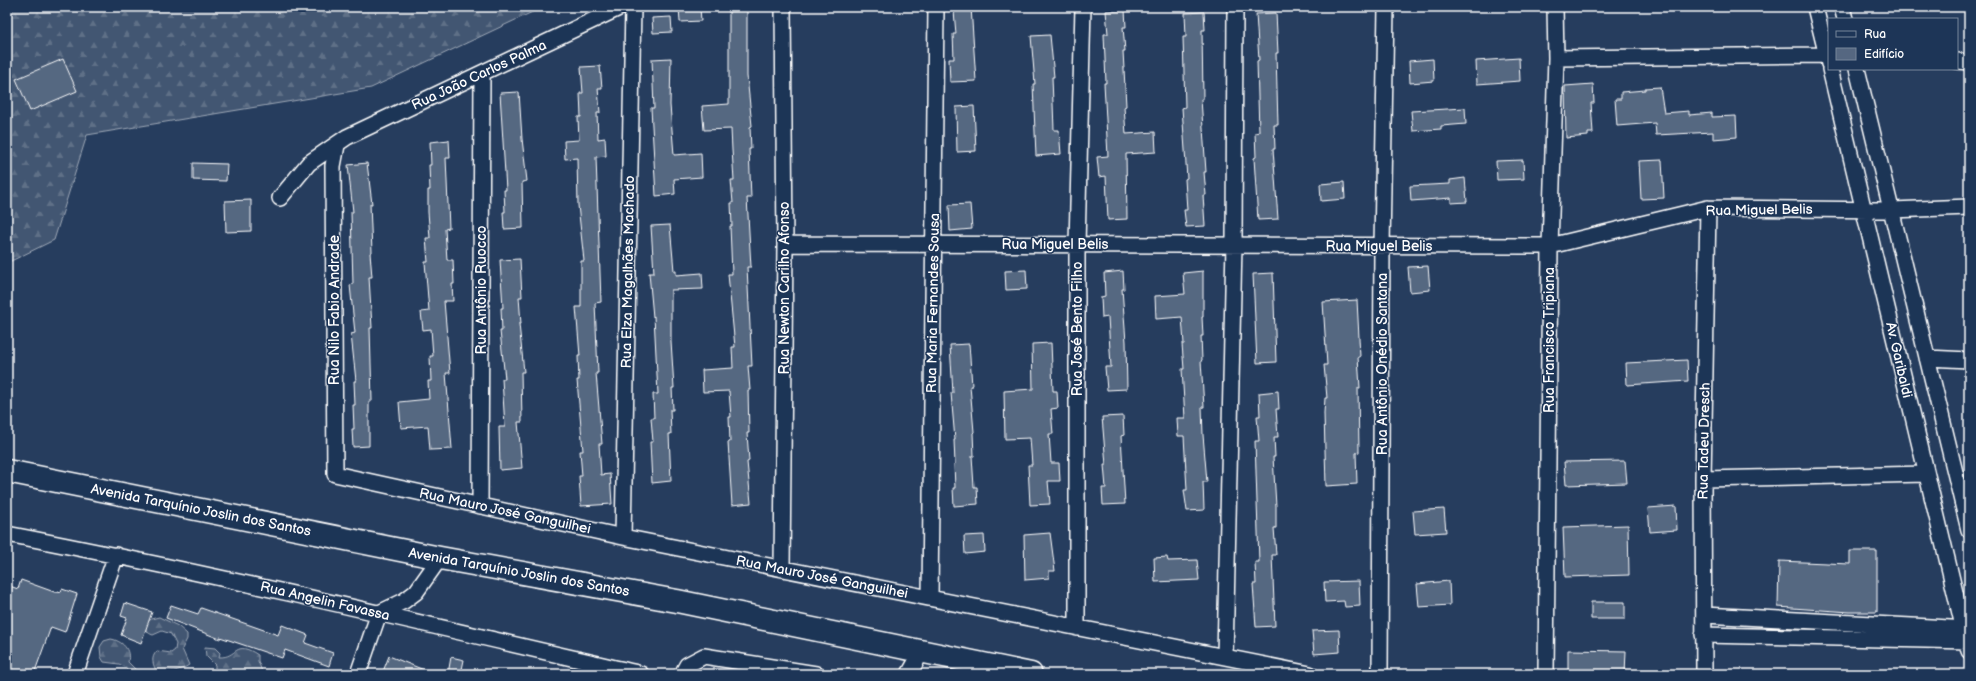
<svg xmlns="http://www.w3.org/2000/svg" width="1976" height="681" font-family="'Balsamiq Sans',sans-serif">
  <style>
    .forest { fill: url(#forest-firs); stroke: #a0aab8 }
    .building { fill: #556781; stroke: #fff }
    .lines { fill: none; stroke-linecap: round; stroke-linejoin: round }
    .street-casing { stroke: #fff; stroke-width: 18 }
    .secondary-casing { stroke: #fff; stroke-width: 25 }
    .street { stroke: #1d3557; stroke-width: 15 }
    .secondary { stroke: #1d3557; stroke-width: 22 }
    .labels { text-anchor: middle; dominant-baseline: central; stroke-width: 3; stroke-linejoin: round; paint-order: stroke }
    .street-label { font-size: 14px; fill: #fff; stroke: #1d3557 }
  </style>
  <defs>
    <pattern id="forest-firs" width="22" height="20" patternUnits="userSpaceOnUse"><rect width="22" height="20" fill="#425672"/><path d="M5 1l3.5 6h-7zM16 11l3.5 6h-7z" fill="#5e6f87"/></pattern>
  </defs>
  <rect width="100%" height="100%" fill="#263d5e"/>
  <filter id="ink" filterUnits="userSpaceOnUse"><feTurbulence type="fractalNoise" baseFrequency=".025" numOctaves="2"/><feDisplacementMap in="SourceGraphic" scale="8" xChannelSelector="R" yChannelSelector="G"/><feConvolveMatrix kernelMatrix="1 2 1 2 8 2 1 2 1" color-interpolation-filters="sRGB"/></filter>
  <g filter="url(#ink)">
    <!-- forest -->
    <path class="forest" d="M7,7H543L371,88L87,135L54,240L7,263Z
      M159,617L178,626L187,634V639L182,649L189,665C180,671 168,673 157,672C153,665 150,658 157,651L171,653L175,650L176,644L171,634L162,631L153,635C147,633 145,630 146,624L151,619Z
      M111,639C122,641 131,649 128,662L140,674H126L127,668L119,664L104,662L101,657L100,647L104,641Z
      M205,647L215,648L220,653L219,657C238,658 234,639 258,655V661L263,674H215V665L206,656Z"/>
    <!-- building -->
    <path class="building" d="M679,7H700L701,21L680,22Z
      M957,7H971L976,81L950,82L949,59H954L953,34H956L954,11H957Z
      M747,10V76L752,126L750,127L751,149H749L751,198H747L751,267H747L752,366H748L750,390H748L749,433H747L749,461L747,462L751,503L732,505L728,442H730L729,417H731L729,391L703,392L702,370L733,368L732,347H735L728,274H732L730,226H732L731,203H733L731,180H734L732,150L731,129L704,130L702,106L729,104V11Z
      M1125,10L1126,27H1123L1125,51H1123L1126,106L1124,107L1126,134L1155,132L1156,152L1126,154L1127,219L1108,220L1106,176L1099,177L1097,157L1108,156L1104,83H1106L1104,34H1108L1106,11Z
      M1204,12L1205,30H1202L1203,99H1201L1206,172H1204L1206,195H1203L1205,226L1186,227L1184,210H1187L1185,179L1187,178L1182,108L1185,107L1183,37H1186L1185,13Z
      M1276,13L1278,53H1276L1278,125H1274L1275,149H1273L1278,219L1258,220L1254,158L1256,157L1255,133L1259,132L1257,61L1259,60L1256,14Z
      M671,17L672,32L653,33L652,18Z
      M1050,35L1054,77H1052L1054,130H1059L1061,154L1036,156L1033,84H1035L1031,36Z
      M671,58L670,105L674,155L701,153L702,177L674,179L675,194L656,196L651,108H654L652,59Z
      M1519,58L1520,81L1477,84L1476,61Z
      M63,59L77,91L30,111L16,79Z
      M1433,59L1434,81L1410,83L1409,61Z
      M600,66L602,88H598L600,113H597L598,139L605,138L606,156L596,157L601,302L595,303L598,373H596L602,444H599L601,475L610,474L612,504L581,506L579,476H582L580,451H583L577,380H579L578,356H580L576,307H581V261H584L578,205L577,158L565,159L564,141L579,140L578,117H581L580,93H583L581,67Z
      M1593,84L1594,103H1591L1593,133H1588V136L1566,138L1565,86Z
      M1660,87L1664,113L1689,111V115L1712,113V117L1736,116L1737,137L1713,139V132L1656,135L1655,123L1617,126L1615,99H1621V92L1645,90V88Z
      M519,92L522,139L527,181L522,182L523,228L504,229L503,212H505L504,190H506L500,93Z
      M974,106L976,151L957,152L956,107Z
      M1465,108L1466,124L1441,126V129L1413,131L1411,111Z
      M449,140L450,158H446L449,228L445,229L447,260H453L454,284H452L453,301H444L450,373H446L452,449L430,450L428,426L401,428L399,402L429,399L428,381H431L430,356H433L431,329L423,330L421,312L429,311L425,262H428L426,238H430L428,212V190H430L429,165H431L430,142Z
      M1523,160L1524,179L1497,180L1496,161Z
      M1662,160L1664,198L1641,199L1639,161Z
      M193,163L227,164L226,181L193,180Z
      M367,163L372,204H370L372,252L370,253L372,277H369L372,328H370L372,401H369V446L353,447L352,429H354L353,405H355L354,381H356L351,334L355,333L350,285L353,284L351,212H353L348,165Z
      M1465,178L1467,202L1451,203V198L1411,201L1410,186L1450,184V180Z
      M1344,182L1345,199L1321,201L1320,184Z
      M251,200V231L226,232L225,201Z
      M970,204L972,229L950,231L949,205Z
      M670,225L674,271H676V275L702,273L703,289L671,290V341L674,388H672L673,410H670L671,434H669L671,481L652,483L650,442H653L651,418H654L653,394H658L654,316L653,317L649,273H654L651,226Z
      M520,259L522,297H519L521,324H519L524,372H521L522,422H518L522,468L500,470L499,427H505L502,379H505L500,331H502L501,308H503L500,260Z
      M1428,266L1430,290L1410,292L1408,267Z
      M1026,270L1027,289L1006,290L1005,271Z
      M1123,271L1124,289H1122L1126,342L1127,389L1107,390L1105,367H1111L1108,317L1102,318L1101,297L1105,296L1104,273Z
      M1203,271V317H1202L1203,336H1201L1202,360L1201,361L1204,407H1202L1203,435L1207,482H1203L1204,510L1187,511L1184,490H1187L1184,436H1178L1177,418H1185L1182,369H1184L1182,344H1184L1182,317L1156,319L1155,296L1185,294L1183,273Z
      M1273,273L1276,362L1257,363L1253,274Z
      M1357,300L1360,357H1358L1360,388H1358L1359,452L1356,453L1357,484L1326,486L1324,413L1325,398H1327L1324,365H1327L1323,302Z
      M1051,343L1053,391H1057L1058,408L1051,409L1053,434H1049L1051,463H1059L1060,481H1048L1050,504L1030,505L1028,465H1032L1030,438L1005,439L1004,391L1033,389L1032,344Z
      M969,344L972,386H970L974,432L973,433L974,456H972L974,487H977L978,504L954,506L953,488H955L954,464H955L954,440H955L951,393H953L950,345Z
      M1687,360L1688,381L1627,385L1626,363Z
      M1278,391L1279,409H1276L1278,437H1274L1275,457H1273L1276,506V528H1274L1276,555H1272L1275,626L1256,627L1253,584H1256L1255,562H1259L1255,441H1259L1257,416H1260L1259,393Z
      M1123,416L1124,435L1121,436L1125,504L1103,505L1102,488H1106L1104,465H1106L1102,417Z
      M1625,461L1627,483L1566,485L1564,462Z
      M1676,506L1677,530L1650,532L1648,508Z
      M1444,509L1446,532L1415,534L1413,511Z
      M1628,525L1629,575L1565,577L1563,527Z
      M1050,533L1055,571H1049V578L1025,580L1024,535Z
      M984,535L985,552L965,554L964,536Z
      M1850,551H1877V612H1850L1778,607L1779,561L1850,564Z
      M1167,557L1168,561L1197,560L1199,580L1155,582L1154,558Z
      M21,580L57,593L58,591L61,592L62,589L77,594L65,632L51,627L34,674H7V585L18,589Z
      M1359,581L1360,606L1345,607L1344,601L1325,602L1324,582Z
      M1449,581L1450,605L1419,607L1417,584Z
      M1591,602H1625V619H1591Z
      M125,603L152,612L141,643L121,635L127,618L121,616Z
      M171,605L198,614L201,608L278,635L282,625L308,635L305,643L333,653L329,666L285,650L282,658L220,637V639L166,618Z
      M1339,630L1340,652L1314,654L1312,631Z
      M1568,650L1626,651L1625,674H1568Z
      M389,656L429,672L428,674H382Z
      M451,657L464,660L461,674H448Z"/>
    <g class="lines">
      <!-- street casing -->
      <g class="street-casing">
        <path id="street" d="M1815,7L1829,64
          M1842,7L1845,19
          M1556,58L1829,55
          M1957,61L1969,62
          M1830,69L1969,651
          M1857,69L1969,530
          M337,145L333,166L335,474L623,537L1310,674
          M280,198L309,163L347,137L621,7
          M785,244L1550,246L1708,208L1892,210L1969,207
          M1927,358L1969,360
          M1703,479L1926,474
          M480,506L482,74
          M7,534C219,575 430,625 641,674
          M623,537L633,7
          M782,569L785,244L783,7
          M930,598L936,7
          M1704,615L1969,629
          M1077,628V244L1083,7
          M1703,635L1969,641
          M1225,657L1234,244L1235,7
          M75,674L116,555
          M358,674L379,613L404,601L416,592L440,558
          M682,674L687,665L704,656L816,674
          M909,674L922,651
          M1380,674L1382,247L1386,7
          M1546,674L1550,246L1556,58L1555,7
          M1704,674L1703,479L1708,208"/>
      </g>
      <!-- secondary casing -->
      <g class="secondary-casing">
        <path id="secondary" d="M7,471L440,558L677,601L1031,674"/>
      </g>
      <!-- street -->
      <use href="#street" class="street"/>
      <!-- secondary -->
      <use href="#secondary" class="secondary"/>
    </g>
  </g>
  <g class="labels">
    <!-- street labels -->
    <g class="street-label">
      <text transform="translate(479 75) rotate(-25)">Rua João Carlos Palma</text>
      <text transform="translate(1759 210) rotate(-1)">Rua Miguel Belis</text>
      <text x="1055" y="244">Rua Miguel Belis</text>
      <text x="1379" y="246">Rua Miguel Belis</text>
      <text transform="translate(628 272) rotate(-89)">Rua Elza Magalhães Machado</text>
      <text transform="translate(784 288) rotate(-90)">Rua Newton Carilho Afonso</text>
      <text transform="translate(481 290) rotate(-90)">Rua Antônio Ruocco</text>
      <text transform="translate(933 303) rotate(-89)">Rua Maria Fernandes Sousa</text>
      <text transform="translate(334 310) rotate(-90)">Rua Nilo Fabio Andrade</text>
      <text transform="translate(1077 329) rotate(-90)">Rua José Bento Filho</text>
      <text transform="translate(1549 340) rotate(-90)">Rua Francisco Tripiana</text>
      <text transform="translate(1899 360) rotate(77)">Av. Garibaldi</text>
      <text transform="translate(1382 364) rotate(-90)">Rua Antônio Onédio Santana</text>
      <text transform="translate(1704 441) rotate(-89)">Rua Tadeu Dresch</text>
      <text transform="translate(201 510) rotate(11)">Avenida Tarquínio Joslin dos Santos</text>
      <text transform="translate(505 511) rotate(12)">Rua Mauro José Ganguilhei</text>
      <text transform="translate(519 572) rotate(10)">Avenida Tarquínio Joslin dos Santos</text>
      <text transform="translate(822 577) rotate(11)">Rua Mauro José Ganguilhei</text>
      <text transform="translate(325 601) rotate(13)">Rua Angelin Favassa</text>
    </g>
  </g>
  <!-- margin -->
  <rect width="1976" height="681" fill="none" stroke="#1d3557" stroke-width="24"/>
  <rect x="12" y="12" width="1952" height="657" fill="none" stroke="#fff" stroke-width="1.5" filter="url(#ink)"/>
  <!-- legend -->
  <rect x="1828" y="18" width="130" height="52" fill="#1d3557" stroke="#77869a"/>
  <rect x="1836" y="31" width="20" height="6" fill="#1d3557" stroke="#77869a"/>
  <text x="1864" y="38" font-size="12" fill="#ffffff">Rua</text>
  <rect x="1836" y="48" width="20" height="12" fill="#556781" stroke="#77869a"/>
  <text x="1864" y="58" font-size="12" fill="#ffffff">Edifício</text>
</svg>
